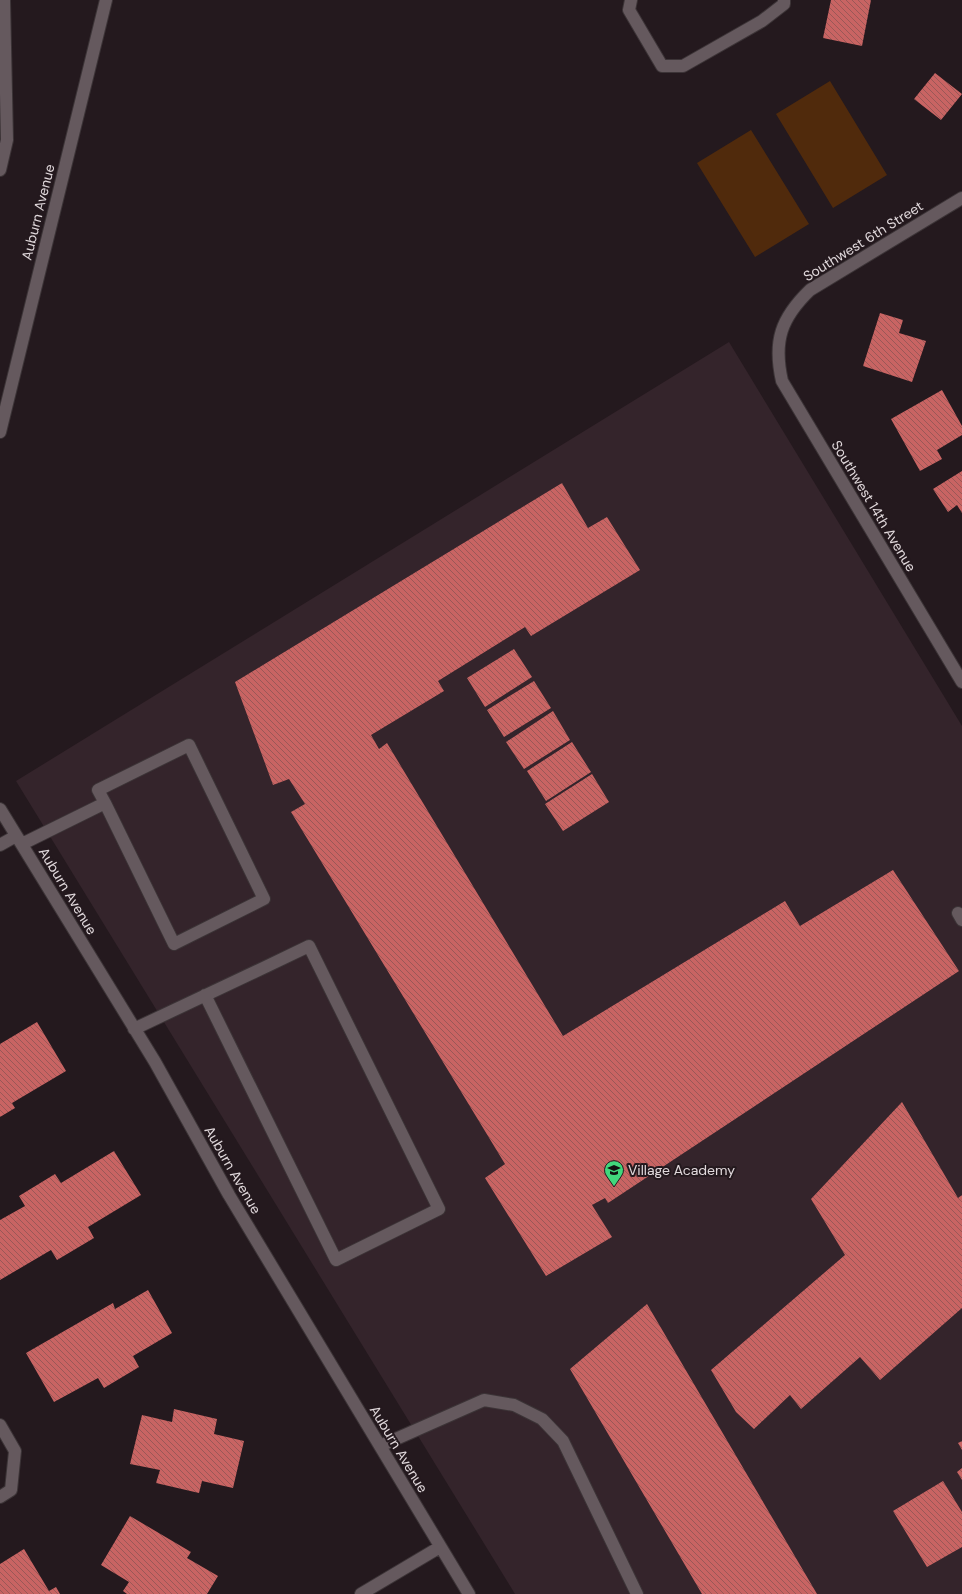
<svg xmlns="http://www.w3.org/2000/svg" width="962" height="1594" font-family="'DM Sans',sans-serif">
  <style>
    .built { fill: #34242b }
    .pitch { fill: #502a0c }
    .building { fill: url(#building-back-hatch) }
    .lines { fill: none; stroke-linecap: round; stroke-linejoin: round }
    .minor-casing { stroke: #3c3437; stroke-width: 14 }
    .minor { stroke: #65595e; stroke-width: 12 }
    .labels { text-anchor: middle; dominant-baseline: central; stroke-width: 4; stroke-linejoin: round; paint-order: stroke }
    .street-label { font-size: 14px; fill: #e1d9dc; stroke: #24191e }
    .poi-label { font-size: 14px; fill: #e1d9dc; stroke: #24191e; text-anchor: start }
  </style>
  <defs>
    <pattern id="building-back-hatch" width="6" height="6" patternUnits="userSpaceOnUse"><rect width="6" height="6" fill="#c86463"/><path d="M-1 5l2 2M0 0l6 6M5-1l2 2" fill="none" stroke="#9a5857"/></pattern>
  </defs>
  <rect width="100%" height="100%" fill="#24191e"/>
  <!-- built -->
  <path class="built" d="M729,342L962,726V1594H515L16,781Z"/>
  <!-- pitch -->
  <path class="pitch" d="M830,81L887,175L833,208L776,114Z
    M751,130L809,224L755,257L697,163Z"/>
  <!-- building -->
  <path class="building" d="M831,0H871L862,46L823,38Z
    M935,73L962,94L941,120L914,99Z
    M880,313L903,320L899,333L926,341L912,382L863,366Z
    M942,390L962,426V435L937,450L942,459L920,471L891,419Z
    M962,471V513L957,505L948,512L933,489Z
    M562,483L588,528L607,517L640,570L531,636L525,627L438,681L444,691L371,735L379,749L387,743L563,1036L785,901L800,926L893,870L959,971L608,1203L605,1198L592,1205L612,1237L546,1276L485,1178L505,1164L291,812L305,804L289,779L273,785L235,682Z
    M514,649L532,677L485,707L467,678Z
    M534,681L551,708L504,737L487,710Z
    M553,711L570,740L524,769L506,742Z
    M572,742L591,772L546,801L527,771Z
    M592,774L609,802L563,831L545,804Z
    M37,1022L66,1071L12,1103L15,1108L0,1117V1044Z
    M902,1102L958,1198L962,1195V1308L880,1380L860,1357L801,1409L790,1395L754,1429L736,1412L711,1370L845,1255L811,1199Z
    M114,1151L141,1195L88,1227L94,1238L57,1260L51,1250L0,1280V1220L25,1206L19,1196L55,1174L61,1183Z
    M148,1290L172,1333L133,1356L139,1367L104,1388L98,1378L54,1402L26,1353L113,1303L115,1309Z
    M647,1304L817,1594H702L570,1369Z
    M174,1409L217,1419L214,1434L244,1441L233,1488L202,1481L199,1493L156,1483L160,1470L130,1464L142,1415L172,1422Z
    M962,1441V1450L958,1443Z
    M962,1468V1480L957,1472Z
    M943,1481L962,1512V1547L927,1567L893,1511Z
    M130,1516L191,1552L187,1558L218,1576L207,1594H127L123,1591L129,1582L101,1565Z
    M24,1549L49,1591L56,1587L60,1594H0V1564Z"/>
  <g class="lines">
    <!-- minor casing -->
    <g class="minor-casing">
      <path id="minor" d="M631,0L629,10L662,66H683L762,21L784,4V0
        M0,170L7,140L4,0
        M962,198L810,290C781,318 773,341 782,381L962,682
        M0,432L106,0
        M0,809L155,1062L229,1195L469,1594
        M22,844L105,803L174,944L264,899L189,745L98,790L105,803
        M0,845L16,836
        M958,913L962,920
        M134,1029C193,1001 251,974 309,946L439,1209L336,1260L205,995
        M0,1425L15,1451L11,1490L0,1497
        M380,1446L484,1400L514,1405L542,1419L563,1441L637,1594
        M361,1594L440,1547"/>
    </g>
    <!-- minor -->
    <use href="#minor" class="minor"/>
  </g>
  <!-- icons -->
  <defs>
    <g id="school-pin" transform="scale(1)"><path d="M0 17L-7.5 6A9.5 9.5 0 1 1 7.5 6Z" fill="#41d77c" stroke="#24191e"/><path d="M0-5L7-2L0 1L-7-2ZM-4 1L0 2.5L4 1V4Q0 6-4 4Z" fill="#111"/></g>
  </defs>
  <g fill-rule="evenodd">
    <use href="#school-pin" x="614" y="1170"/>
  </g>
  <g class="labels">
    <!-- street labels -->
    <g class="street-label">
      <text transform="translate(38 212) rotate(-76)">Auburn Avenue</text>
      <text transform="translate(863 241) rotate(-32)">Southwest 6th Street</text>
      <text transform="translate(874 506) rotate(59)">Southwest 14th Avenue</text>
      <text transform="translate(68 891) rotate(59)">Auburn Avenue</text>
      <text transform="translate(233 1170) rotate(60)">Auburn Avenue</text>
      <text transform="translate(399 1449) rotate(59)">Auburn Avenue</text>
    </g>
    <!-- poi labels -->
    <g class="poi-label">
      <text x="628" y="1170">Village Academy</text>
    </g>
  </g>
</svg>
